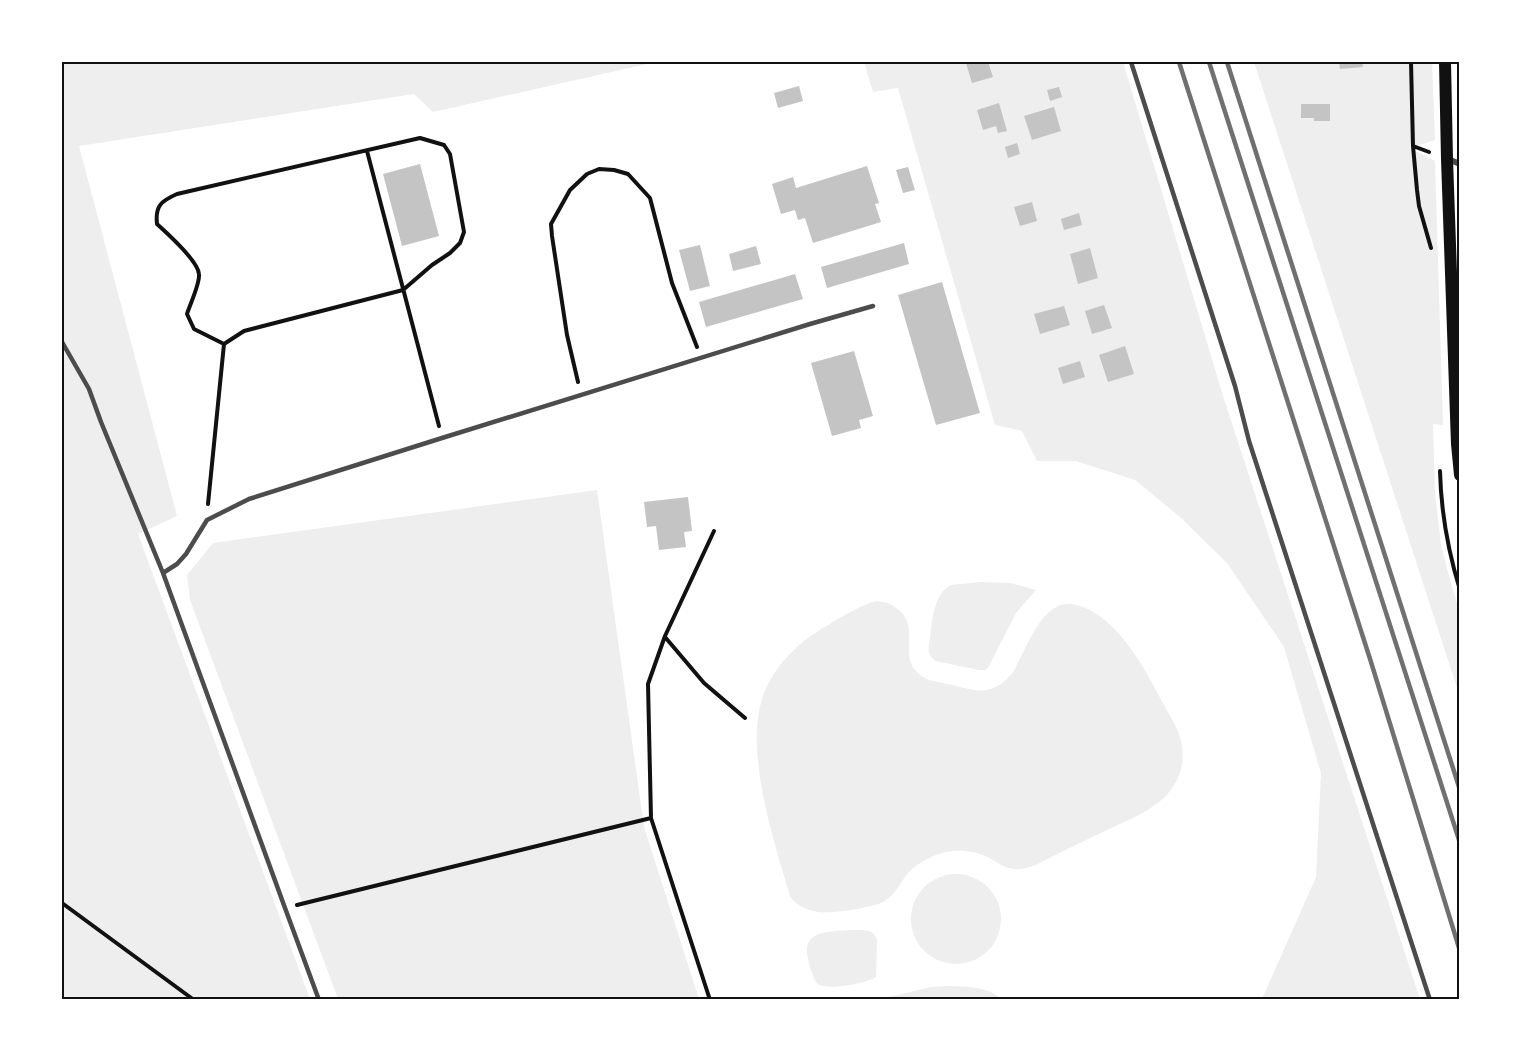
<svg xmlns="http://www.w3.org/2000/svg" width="1521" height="1061" font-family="Cabin,sans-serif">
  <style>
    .green { fill: #eee }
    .building { fill: #c4c4c4 }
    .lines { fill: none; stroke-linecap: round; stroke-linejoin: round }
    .path { stroke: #111; stroke-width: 4 }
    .service { stroke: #4c4c4c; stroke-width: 4.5 }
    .minor { stroke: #4c4c4c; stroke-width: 6 }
    .secondary { stroke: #111; stroke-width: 12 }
    .rail { stroke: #707070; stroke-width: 4.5 }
    .neatline { fill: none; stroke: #111; stroke-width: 2 }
  </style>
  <rect width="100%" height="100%" fill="#fff"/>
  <!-- green -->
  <path class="green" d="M62,62H656L433,112L414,94L79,146L177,516L138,534L310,999H62Z
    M864,62H1123L1223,396L1420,999H1262L1316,877L1321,773L1284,647L1227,563L1180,517L1135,480L1076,461H1037L1022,431L995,425L898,88L873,92Z
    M1254,62H1432L1435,140L1410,148L1435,161L1443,425L1433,424L1435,493L1441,545L1450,580L1459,610V694Z
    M597,490L644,827L699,999H338L190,600L187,575L213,543Z
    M981,582L1010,583L1036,590L1016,613L988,668L985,670H979L935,661C932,658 931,657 929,653C928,648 929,643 930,638C932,621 934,593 951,585Z
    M877,601C884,602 890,603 895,607C926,627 890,663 929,680C938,682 947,684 956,686C967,688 976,692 987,690C997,688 1007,681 1013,672C1025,653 1041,600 1072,604C1115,611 1146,670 1164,705C1171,718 1180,731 1182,746C1184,760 1182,773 1174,785C1160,809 1127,820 1103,832C1081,842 1059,853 1038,864C1030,867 1023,870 1015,869C1006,869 998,863 990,858C974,850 953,848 936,855C927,859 916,864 909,872C901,881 896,894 885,901C874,908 830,914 817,912C807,910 795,905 790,896C774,842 745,754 762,699C772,667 799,641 828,625C843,616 860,605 877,601Z
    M911 919a45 45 0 1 1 90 0a45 45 0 1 1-90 0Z
    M854,930C864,930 874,929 877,940L876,977C868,983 827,991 818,984C813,980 806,955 807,949C807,945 809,940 813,937C823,930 842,931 854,930Z
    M950,986C968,987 988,986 1001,999H881L931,987Z"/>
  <!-- building -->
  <path class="building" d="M970,62H988L993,77L972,83L966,63Z
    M1339,62H1362L1363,67L1340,69Z
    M799,86L803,101L778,108L774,93Z
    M1059,87L1062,97L1050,101L1047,90Z
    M999,103L1007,131L998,133L996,126L983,130L977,110Z
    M1301,104H1330V121H1314V118H1301Z
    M1054,107L1061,131L1032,140L1024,116Z
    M1017,143L1020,154L1008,158L1005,147Z
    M420,164L439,236L402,246L383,174Z
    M867,166L879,203L875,204L881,222L813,243L805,218L798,220L795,210L781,214L772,184L793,177L796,188Z
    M908,167L915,190L903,193L896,170Z
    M1032,202L1037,221L1020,226L1014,207Z
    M1079,213L1082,225L1064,230L1061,219Z
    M904,243L909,264L827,288L821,267Z
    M700,245L710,286L690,291L679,250Z
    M756,246L761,264L733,271L729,254Z
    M1090,248L1098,278L1078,284L1070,254Z
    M795,274L803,299L706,327L699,302Z
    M942,282L980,413L936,425L898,295Z
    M1104,305L1112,328L1092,334L1085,311Z
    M1064,306L1070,325L1040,334L1034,314Z
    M1125,346L1134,374L1108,382L1099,355Z
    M854,351L873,416L859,420L861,428L832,436L811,363Z
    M1080,361L1085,377L1063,384L1058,368Z
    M688,497L692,531L684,532L686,547L659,550L656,526L647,527L644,502Z"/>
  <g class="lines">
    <!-- path -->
    <path class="path" d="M1411,62L1413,146L1417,190L1419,206L1431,248
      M1413,146L1429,152
      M367,151L439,426
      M578,382L567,335L552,236L551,224L570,190L587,174L599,169L614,170L628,174L650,198L672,283L697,347
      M1440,471C1441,512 1448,551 1460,590
      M208,504L224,344L194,329L187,314C190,304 200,284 199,274C198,261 167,233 157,224C155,206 161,201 177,194L420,138L444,145L450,154L464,232L460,243L450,253L432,265L403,290L244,331L224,344
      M665,637L704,683L745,718
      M62,903L194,1000
      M297,905L651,818
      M710,1000L651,818L648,684L665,636L714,531"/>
    <!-- service -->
    <path class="service" d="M1131,62L1235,386L1249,441L1430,1000
      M62,342L89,389L101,422L163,573L285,908L319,1000
      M163,573L177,564L186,554L207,520L249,499L442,438L810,324L873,306"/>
    <!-- minor -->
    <path class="minor" d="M1448,159L1460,164"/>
    <!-- secondary -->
    <path class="secondary" d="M1445,62L1447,159L1457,444L1460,475"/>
    <!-- rail -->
    <path class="rail" d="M1179,62L1371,662L1460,951
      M1209,62L1460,843
      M1227,62L1460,790"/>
  </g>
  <!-- border -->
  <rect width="1521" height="1061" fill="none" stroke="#ffffff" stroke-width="126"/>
  <rect x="63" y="63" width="1395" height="935" class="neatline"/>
</svg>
